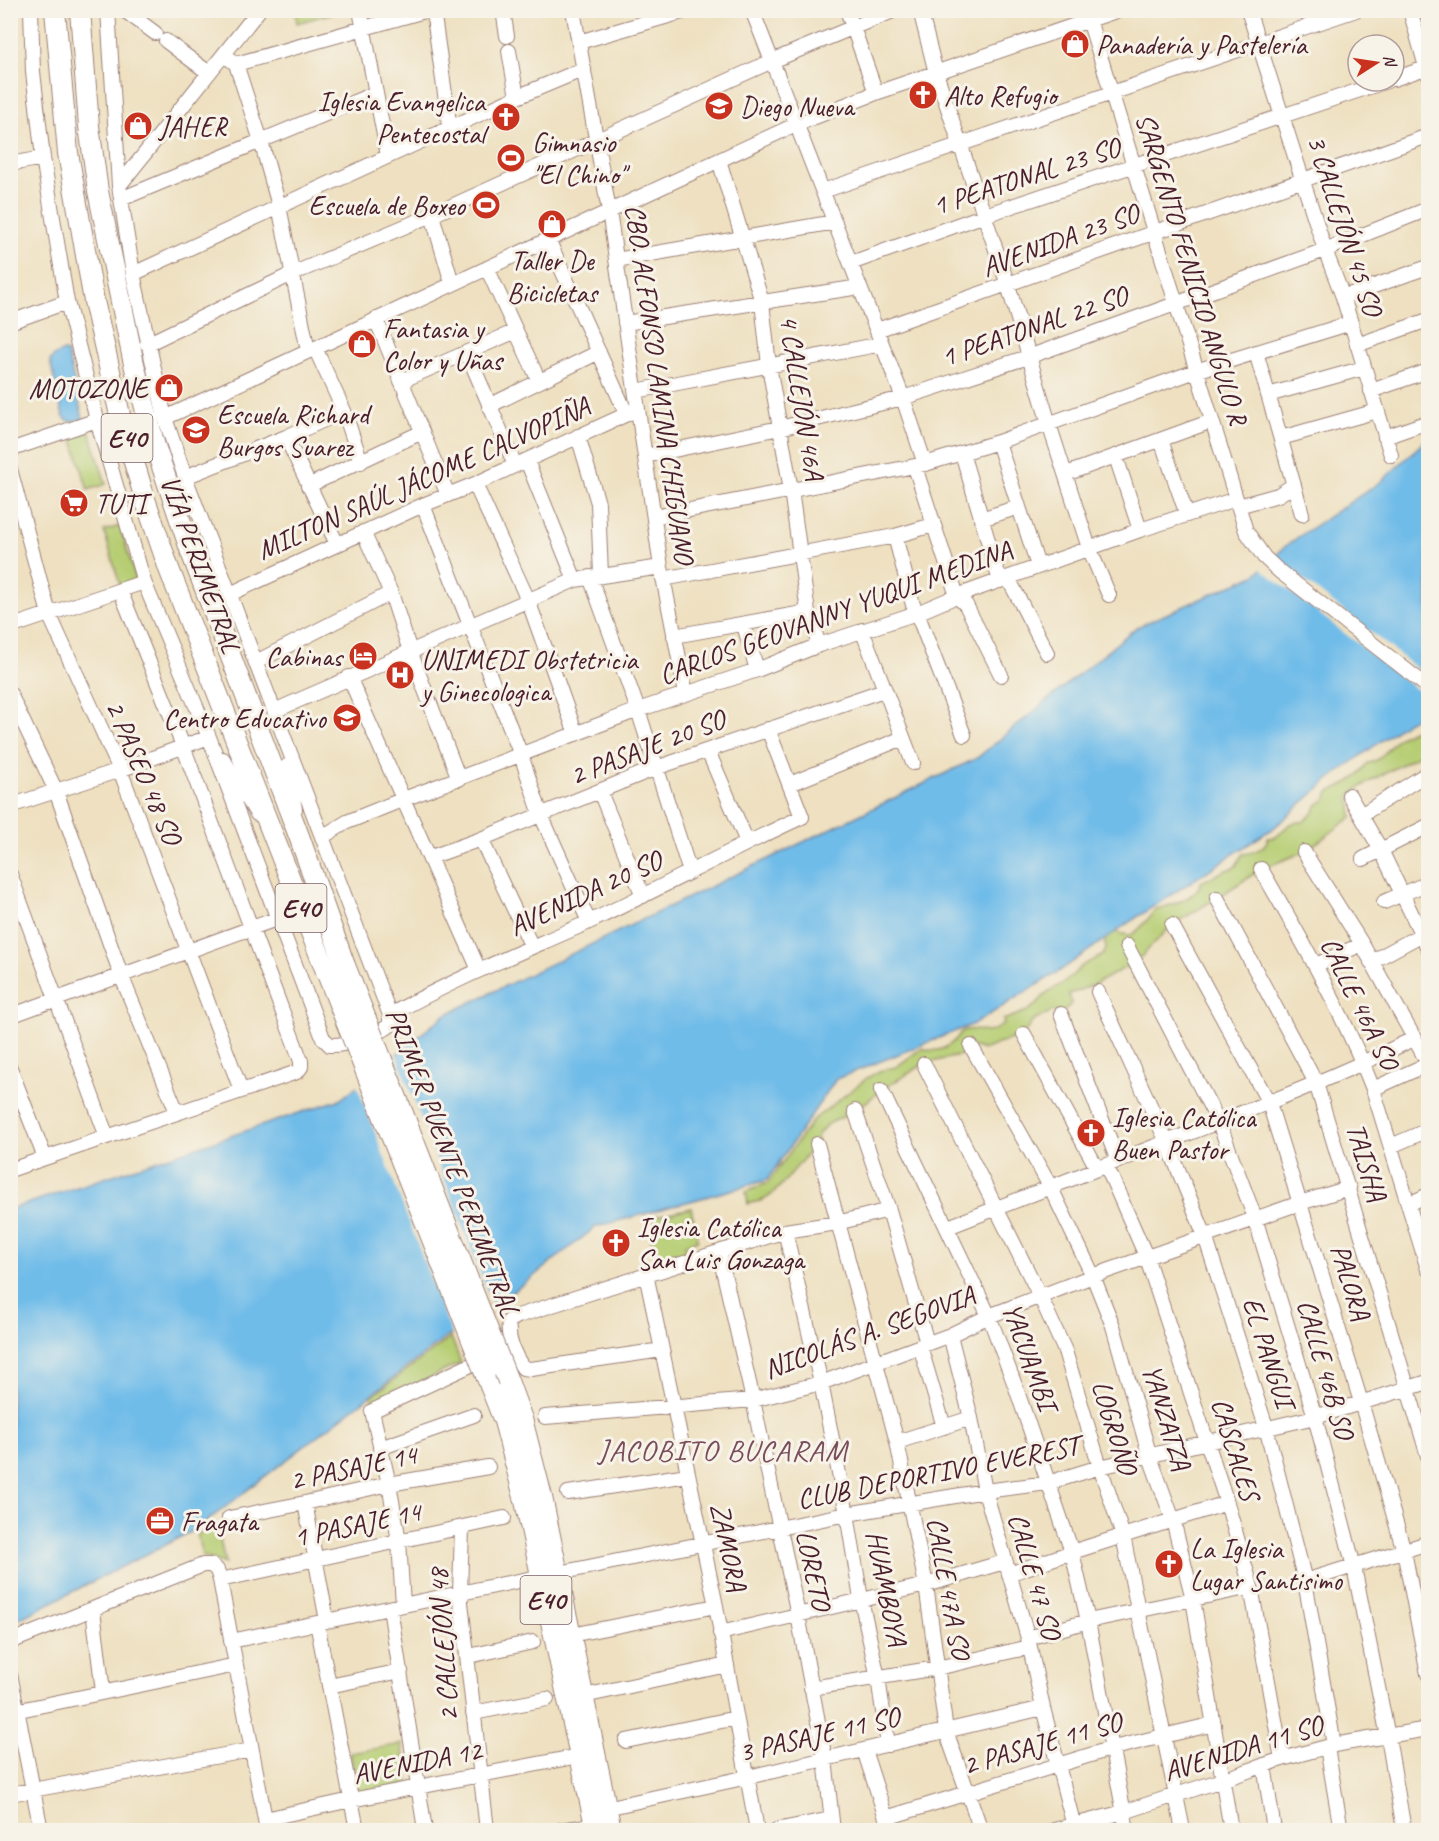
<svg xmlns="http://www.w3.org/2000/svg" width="1439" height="1841" font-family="Caveat,sans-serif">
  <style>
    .green { fill: #b6cd72; stroke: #80764e; stroke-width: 1.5 }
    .water { fill: #6fbce9; stroke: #5c6e8a; stroke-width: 1.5 }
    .pier { fill: #eee0c0 }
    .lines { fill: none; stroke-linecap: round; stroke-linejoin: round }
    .minor-casing { stroke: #9c8076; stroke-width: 16 }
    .highway-casing { stroke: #9c8076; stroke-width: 22 }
    .minor { stroke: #fff; stroke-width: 14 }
    .highway { stroke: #fff; stroke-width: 20 }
    .highway-bridge-casing { stroke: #9c8076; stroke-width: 22; stroke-linecap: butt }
    .highway-bridge { stroke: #fff; stroke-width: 20 }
    .labels { text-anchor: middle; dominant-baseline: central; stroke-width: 6; stroke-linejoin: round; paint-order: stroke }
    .shield { fill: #f7f3e8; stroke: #7e5f64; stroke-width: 1.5 }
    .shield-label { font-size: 27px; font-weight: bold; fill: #4a1f2b }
    .poi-label { font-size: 28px; fill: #4a1f2b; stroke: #f7f3e8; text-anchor: start }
    .street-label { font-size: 28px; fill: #4a1f2b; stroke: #f7f3e8 }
    .neighbourhood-label { font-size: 30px; letter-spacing: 1.5px; fill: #7a4d5c; stroke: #f7f3e8 }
  </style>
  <rect width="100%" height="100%" fill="#f7f3e8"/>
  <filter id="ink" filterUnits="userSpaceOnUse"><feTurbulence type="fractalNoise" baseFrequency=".0167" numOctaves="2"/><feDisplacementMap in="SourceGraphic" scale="12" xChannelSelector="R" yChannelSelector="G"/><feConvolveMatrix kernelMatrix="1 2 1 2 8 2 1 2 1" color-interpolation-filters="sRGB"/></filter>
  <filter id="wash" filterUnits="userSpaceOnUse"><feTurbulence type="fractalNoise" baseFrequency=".008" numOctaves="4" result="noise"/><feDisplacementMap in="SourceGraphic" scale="24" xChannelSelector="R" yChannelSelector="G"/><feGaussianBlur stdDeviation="1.35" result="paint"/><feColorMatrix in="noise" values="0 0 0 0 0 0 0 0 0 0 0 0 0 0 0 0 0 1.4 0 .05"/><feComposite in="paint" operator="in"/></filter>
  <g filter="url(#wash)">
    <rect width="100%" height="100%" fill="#eee0c0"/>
    <!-- green -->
    <path class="green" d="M295,11H334V13L297,23Z
      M90,432L106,484L88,490L72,437Z
      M120,526L136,580L120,585L104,531Z
      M1428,722V750L1362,786L1350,795L1352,817L1304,852L1261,869L1217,898L1172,925L1136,962L1093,985L1069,994L1071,1004L1061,1014L1052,1011L1032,1022L1024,1034L983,1050L971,1046L965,1054L924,1064L881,1090L855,1111L826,1125L817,1136V1144C801,1158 780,1193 763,1200C758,1202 753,1202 748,1204L746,1192L768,1183L813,1120L867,1078L879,1071L896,1067L922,1048C934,1054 947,1049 956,1039C959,1036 960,1031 965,1030C984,1027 983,1039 1004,1024L1003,1020L1027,1011L1037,1004L1046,993L1065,982L1083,965L1103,955L1106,949L1104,937L1112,930C1131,939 1135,935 1146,921C1150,917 1153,914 1156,909C1169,906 1197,898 1201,882C1210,878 1226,869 1235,867L1243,854C1254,853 1266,848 1268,838L1276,837C1286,828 1289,821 1303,822L1314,812L1316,806L1326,799L1329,792L1349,782L1358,775L1368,763C1381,762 1389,746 1398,738C1407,732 1419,728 1428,722Z
      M691,1208L698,1240L685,1244L687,1253L656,1261L647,1218Z
      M451,1337L461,1363L374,1404L371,1397Z
      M218,1529L225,1564L202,1556L197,1534Z
      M402,1744L409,1784L358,1794L350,1753Z"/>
    <!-- water -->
    <path class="water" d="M64,351L67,352L83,419C75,421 69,424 63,416L50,361L55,355Z
      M1428,438V715L1408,721L1331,778L1275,827L1131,921L1061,970L976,1023L836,1079L767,1180L596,1227L525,1283L440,1342L198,1528L11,1623V1209L341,1099L445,1015L977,758L1137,627L1255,575L1288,544L1383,480Z"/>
    <!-- pier -->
    <path class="pier" d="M1272,555L1428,677V698L1259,567Z
      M395,1051L494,1308L453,1337L356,1083Z"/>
  </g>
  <g filter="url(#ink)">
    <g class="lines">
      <!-- minor casing -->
      <g class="minor-casing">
        <path id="minor" d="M31,10L33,72L43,158L67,302L97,420L144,582L209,737L323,1038L330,1045C346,1046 378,1035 390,1025V1015L185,477L165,418L133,274L119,186L108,10
          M124,10L155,33
          M360,10L388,156
          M433,10L450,129
          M503,10L507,36
          M573,10L609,211L661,567L686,694
          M752,10L903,398L925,464
          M847,10L876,93
          M920,10L936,73L1008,285L1049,424L1089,548L1109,595
          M1086,10L1246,531L1264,557L1279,571L1428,687
          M1248,10L1325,250L1343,297L1391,455
          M1410,10L1428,74
          M166,41L209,73
          M579,42L689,10
          M509,51L517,97
          M224,54L236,64L261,141L279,206L308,351
          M236,64L428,10
          M1394,79L1428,67
          M719,160L762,302L769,366L791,490L808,612L819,645
          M10,164L43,158
          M119,186L259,10
          M823,191L1356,10
          M121,199L376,93
          M432,215L452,283
          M548,239L626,413
          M616,260L835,222
          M851,263L985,215L1387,81
          M487,268L539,381
          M133,274L517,97L584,69
          M1343,297L1428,267
          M376,319L448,495
          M10,322L67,302
          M625,323L860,287
          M877,330L1428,136
          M147,344L292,274L432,215L772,61L895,10
          M1357,345L1428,320
          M315,348L344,411L361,462
          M467,352L515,465
          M1256,352L1302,514
          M401,381L516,331
          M636,391L882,344
          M1371,391L1428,371
          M1268,395L1364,368
          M489,406L599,352
          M165,418L797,124L876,93L1119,10
          M578,436L598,503L601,575
          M286,437L337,544
          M1385,437L1428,422
          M1281,438L1377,411
          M1161,440L1187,515
          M998,442L1038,566
          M10,450L97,420
          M962,453L1000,581
          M645,456L780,428L903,398L1028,357L1325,250L1428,209
          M1116,457L1140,530
          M527,461L575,580
          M915,467L957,596L966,605L1001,675
          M10,469L49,614L120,770L241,1090
          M1066,474L1212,421
          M185,477L286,437L344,411
          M475,484L528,600L576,734
          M308,486L422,432
          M423,505L521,755L541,815L589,922
          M1238,506L1278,495L1294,485
          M654,517L925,464L998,442L1196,371L1351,323
          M981,519L1019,507
          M363,532L391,593L410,651L459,779
          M895,536L913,605L917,613L964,735
          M590,577L638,710L690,872
          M1008,578L1047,653
          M663,579L895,536L933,525
          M230,594L423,505L475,484L638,409
          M744,625L757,670
          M10,627L144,582
          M862,630L913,763
          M674,636L808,612
          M256,662L391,593
          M349,677L479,970
          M10,694L56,791L121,975L177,1112
          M274,711L575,580L661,567
          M708,751L747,842
          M223,759L257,814
          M287,766L295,809
          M790,784L903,738
          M600,792L643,896
          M1349,795L1381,850L1428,948
          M10,806L120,770L209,737
          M1361,815L1428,773
          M322,837L347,822L404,799L638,710L757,670L819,645L917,613L957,596L1140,530L1236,499
          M481,839L532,947
          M1304,852L1362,944L1428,1063
          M431,857L481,839L656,768L884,690
          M1363,859L1428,826
          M1261,869C1302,940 1343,1012 1373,1089L1428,1269
          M10,874L107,1137
          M1217,898L1316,1083L1428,1456
          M1384,902L1428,883
          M1172,925L1269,1103L1361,1402L1404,1551L1428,1674
          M1127,946L1219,1123L1255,1218L1315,1417L1354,1567L1388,1737L1404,1830
          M1371,962L1428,931
          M1316,965L1362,944
          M1098,992L1167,1142L1205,1236L1266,1427L1305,1581L1334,1745
          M1061,1014L1118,1161
          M390,1015C454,979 522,952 589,922C661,888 730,850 802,817L768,729
          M10,1016L279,918
          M1024,1034L1097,1168
          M971,1046L1050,1186L1093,1276L1113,1326L1150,1457L1173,1520L1193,1599L1231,1830
          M924,1064L1040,1296L1065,1351L1100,1467L1123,1536L1183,1830
          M10,1068L45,1158
          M1373,1089L1428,1064
          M881,1090L989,1316L1016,1388L1072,1552L1088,1621L1127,1830
          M855,1111L889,1210L927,1343
          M817,1144L897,1442L926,1585L946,1731L981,1830
          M1391,1146L1428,1130
          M1106,1165L1146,1256L1227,1503L1251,1587L1282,1759
          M10,1170L297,1072L301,1067V1061L183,746L120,590
          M1409,1204L1428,1195
          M948,1227C1019,1200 1090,1171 1161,1144C1247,1111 1333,1079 1415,1038
          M785,1231L821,1383L847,1514L861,1599L878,1678L888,1745
          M719,1252L753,1400L798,1615L825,1759L833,1830
          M646,1274L716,1606L757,1830
          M950,1335L971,1418L985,1491L1028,1638L1043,1708L1075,1830
          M920,1346L944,1427
          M662,1350L531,1369L523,1368C513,1354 507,1338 509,1321L518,1316L785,1231L837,1223L889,1210
          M545,1417L753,1400L821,1383L950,1335L989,1316L1093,1276L1300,1203L1349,1188
          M897,1442L971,1418
          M380,1448L474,1415
          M568,1493L688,1475
          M305,1503L327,1621
          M229,1518L305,1503L389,1484L488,1467
          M462,1527L460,1594L487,1830
          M559,1573L847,1514L985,1491L1048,1483L1100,1467L1315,1417L1428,1382
          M1009,1574L1072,1552L1227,1503
          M220,1580L504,1518
          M1305,1581L1428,1543
          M403,1605L399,1541L389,1484L372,1411L488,1357
          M390,1608L425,1830
          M93,1610L103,1692
          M317,1623L357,1830
          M581,1633L716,1606
          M720,1633L926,1585L1004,1562
          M1028,1638L1088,1621L1251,1587
          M231,1641L542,1576
          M10,1642L203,1565H211L217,1570L220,1580L267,1830
          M469,1656L533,1642
          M10,1674L41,1830
          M329,1686L401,1671
          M811,1688L937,1668L1030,1647
          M584,1696L727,1665
          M10,1712L236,1665
          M473,1713L547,1699
          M626,1741L736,1718
          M1327,1747L1341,1830
          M864,1750L890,1830
          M1264,1765L1274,1830
          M10,1794L252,1750
          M606,1808L748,1777L1043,1708
          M886,1818L1113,1748L1214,1724
          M265,1819L351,1800L579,1756
          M560,1830L594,1825
          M776,1830L831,1819
          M1054,1830L1124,1812L1222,1780L1282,1759L1334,1745L1428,1729"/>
      </g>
      <!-- highway casing -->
      <g class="highway-casing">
        <path id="highway" d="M55,10L68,153L94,301L120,415L145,499L169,569L326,971
          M80,10L89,126L98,191L134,364L154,443L191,552L299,836L344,963
          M485,1373L504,1421L525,1501L596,1830
          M508,1381L522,1419L542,1497L611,1830"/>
      </g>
      <!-- minor -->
      <use href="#minor" class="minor"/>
      <!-- highway -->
      <use href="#highway" class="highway"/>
      <!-- highway-bridge casing -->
      <g class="highway-bridge-casing">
        <path id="highway-bridge" d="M344,963L508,1381
          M326,971L485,1373"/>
      </g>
      <!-- highway-bridge -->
      <use href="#highway-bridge" class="highway-bridge"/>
    </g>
  </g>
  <!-- icons -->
  <defs>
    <g id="shop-disc" transform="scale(1.5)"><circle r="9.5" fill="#c8321e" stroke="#f7f3e8"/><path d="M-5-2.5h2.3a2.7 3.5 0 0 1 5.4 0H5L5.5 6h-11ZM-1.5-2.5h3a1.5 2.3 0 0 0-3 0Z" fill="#fff"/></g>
    <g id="church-disc" transform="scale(1.5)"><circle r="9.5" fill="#c8321e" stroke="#f7f3e8"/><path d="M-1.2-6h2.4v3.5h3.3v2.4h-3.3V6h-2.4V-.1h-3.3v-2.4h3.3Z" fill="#fff"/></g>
    <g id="school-disc" transform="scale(1.5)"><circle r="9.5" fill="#c8321e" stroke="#f7f3e8"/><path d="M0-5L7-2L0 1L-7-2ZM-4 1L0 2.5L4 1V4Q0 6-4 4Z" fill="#fff"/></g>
    <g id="stadium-disc" transform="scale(1.5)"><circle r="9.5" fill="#c8321e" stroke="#f7f3e8"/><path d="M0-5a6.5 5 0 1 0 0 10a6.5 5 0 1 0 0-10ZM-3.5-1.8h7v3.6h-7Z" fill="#fff"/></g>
    <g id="supermarket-disc" transform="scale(1.5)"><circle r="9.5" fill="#c8321e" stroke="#f7f3e8"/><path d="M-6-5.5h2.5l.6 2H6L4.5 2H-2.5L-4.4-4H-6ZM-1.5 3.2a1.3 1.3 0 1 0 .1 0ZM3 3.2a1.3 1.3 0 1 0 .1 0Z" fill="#fff"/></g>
    <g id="hotel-disc" transform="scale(1.5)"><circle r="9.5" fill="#c8321e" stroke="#f7f3e8"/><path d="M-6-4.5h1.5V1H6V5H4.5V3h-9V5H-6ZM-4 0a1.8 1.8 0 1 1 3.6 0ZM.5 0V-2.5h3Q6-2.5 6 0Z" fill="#fff"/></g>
    <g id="hospital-disc" transform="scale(1.5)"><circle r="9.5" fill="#c8321e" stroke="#f7f3e8"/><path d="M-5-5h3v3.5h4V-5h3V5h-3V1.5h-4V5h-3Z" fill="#fff"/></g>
    <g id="office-disc" transform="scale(1.5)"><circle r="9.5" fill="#c8321e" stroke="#f7f3e8"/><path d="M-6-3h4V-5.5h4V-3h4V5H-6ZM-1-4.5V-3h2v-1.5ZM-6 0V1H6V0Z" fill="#fff"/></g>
  </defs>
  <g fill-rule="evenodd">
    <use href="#shop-disc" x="1075" y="44"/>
    <use href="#church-disc" x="923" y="95"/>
    <use href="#school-disc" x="719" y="106"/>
    <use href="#church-disc" x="506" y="117"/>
    <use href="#shop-disc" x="138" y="126"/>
    <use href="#stadium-disc" x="511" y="158"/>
    <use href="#stadium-disc" x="486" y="205"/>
    <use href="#shop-disc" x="552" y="224"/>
    <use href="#shop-disc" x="362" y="344"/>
    <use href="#shop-disc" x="169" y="388"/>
    <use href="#school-disc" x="196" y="430"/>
    <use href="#supermarket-disc" x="74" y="503"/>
    <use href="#hotel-disc" x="363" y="656"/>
    <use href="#hospital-disc" x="400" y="675"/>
    <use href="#school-disc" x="347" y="718"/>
    <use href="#church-disc" x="1091" y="1133"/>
    <use href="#church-disc" x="616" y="1243"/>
    <use href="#office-disc" x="160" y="1521"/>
    <use href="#church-disc" x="1169" y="1564"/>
  </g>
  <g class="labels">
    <!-- shield labels -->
    <g class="shield">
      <rect x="101.5" y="414" width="51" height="48" rx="4.5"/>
      <rect x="275.5" y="884" width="51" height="48" rx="4.5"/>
      <rect x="520.5" y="1576" width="51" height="48" rx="4.5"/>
    </g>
    <g class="shield-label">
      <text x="127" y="438">E40</text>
      <text x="301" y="908">E40</text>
      <text x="546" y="1600">E40</text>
    </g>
    <!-- poi labels -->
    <g class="poi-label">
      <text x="1096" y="44">Panadería y Pastelería</text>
      <text x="944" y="95">Alto Refugio</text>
      <text x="485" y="101" text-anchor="end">Iglesia Evangelica<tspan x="485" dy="32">Pentecostal</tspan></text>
      <text x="740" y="106">Diego Nueva</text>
      <text x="159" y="126">JAHER</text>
      <text x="532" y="142">Gimnasio<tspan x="532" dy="32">"El Chino"</tspan></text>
      <text x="465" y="205" text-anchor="end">Escuela de Boxeo</text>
      <text x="552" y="260" text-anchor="middle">Taller De<tspan x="552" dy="32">Bicicletas</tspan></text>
      <text x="383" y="328">Fantasia y<tspan x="383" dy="32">Color y Uñas</tspan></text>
      <text x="148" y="388" text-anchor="end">MOTOZONE</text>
      <text x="217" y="414">Escuela Richard<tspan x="217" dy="32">Burgos Suarez</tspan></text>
      <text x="95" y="503">TUTI</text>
      <text x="342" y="656" text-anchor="end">Cabinas</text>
      <text x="421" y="659">UNIMEDI Obstetricia<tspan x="421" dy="32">y Ginecologica</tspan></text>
      <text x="326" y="718" text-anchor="end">Centro Educativo</text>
      <text x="1112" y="1117">Iglesia Católica<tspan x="1112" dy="32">Buen Pastor</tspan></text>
      <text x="637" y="1227">Iglesia Católica<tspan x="637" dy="32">San Luis Gonzaga</tspan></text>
      <text x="181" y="1521">Fragata</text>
      <text x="1190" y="1548">La Iglesia<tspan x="1190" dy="32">Lugar Santisimo</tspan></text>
    </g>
    <!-- street labels -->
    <g class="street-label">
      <text transform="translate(1026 176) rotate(-18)">1 PEATONAL 23 SO</text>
      <text transform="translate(1345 225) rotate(72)">3 CALLEJÓN 45 SO</text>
      <text transform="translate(1060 240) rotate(-20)">AVENIDA 23 SO</text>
      <text transform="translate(1192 269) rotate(73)">SARGENTO FENICIO ANGULO R</text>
      <text transform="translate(1034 326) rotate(-19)">1 PEATONAL 22 SO</text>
      <text transform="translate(660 384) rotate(82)">CBO. ALFONSO LAMINA CHIGUANO</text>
      <text transform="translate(802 397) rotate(81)">4 CALLEJÓN 46A</text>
      <text transform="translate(423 478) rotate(-24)">MILTON SAÚL JÁCOME CALVOPIÑA</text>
      <text transform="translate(201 564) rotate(70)">VÍA PERIMETRAL</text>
      <text transform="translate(835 612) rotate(-20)">CARLOS GEOVANNY YUQUI MEDINA</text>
      <text transform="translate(647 747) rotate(-21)">2 PASAJE 20 SO</text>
      <text transform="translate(144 772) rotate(67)">2 PASEO 48 SO</text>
      <text transform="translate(585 893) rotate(-25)">AVENIDA 20 SO</text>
      <text transform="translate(1360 1003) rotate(64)">CALLE 46A SO</text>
      <text transform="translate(453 1162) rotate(69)">PRIMER PUENTE PERIMETRAL</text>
      <text transform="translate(1367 1162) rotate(73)">TAISHA</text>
      <text transform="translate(1351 1282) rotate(73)">PALORA</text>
      <text transform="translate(869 1332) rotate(-20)">NICOLÁS A. SEGOVIA</text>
      <text transform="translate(1269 1352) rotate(72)">EL PANGUI</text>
      <text transform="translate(1030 1356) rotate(70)">YACUAMBI</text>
      <text transform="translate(1326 1369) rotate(74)">CALLE 46B SO</text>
      <text transform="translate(1167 1417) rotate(73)">YANZATZA</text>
      <text transform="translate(1115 1427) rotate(73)">LOGROÑO</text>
      <text transform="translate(1236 1449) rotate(73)">CASCALES</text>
      <text transform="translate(353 1467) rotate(-12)">2 PASAJE 14</text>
      <text transform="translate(938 1472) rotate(-11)">CLUB DEPORTIVO EVEREST</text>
      <text transform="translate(357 1524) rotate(-12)">1 PASAJE 14</text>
      <text transform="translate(729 1547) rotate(78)">ZAMORA</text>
      <text transform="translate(814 1570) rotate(78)">LORETO</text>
      <text transform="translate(1035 1576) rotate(74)">CALLE 47 SO</text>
      <text transform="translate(887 1588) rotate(79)">HUAMBOYA</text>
      <text transform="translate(949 1588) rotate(80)">CALLE 47A SO</text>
      <text transform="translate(443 1645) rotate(-94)">2 CALLEJÓN 48</text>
      <text transform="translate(819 1734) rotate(-13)">3 PASAJE 11 SO</text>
      <text transform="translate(1042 1743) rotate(-16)">2 PASAJE 11 SO</text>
      <text transform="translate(1243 1748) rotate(-17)">AVENIDA 11 SO</text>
      <text transform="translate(417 1762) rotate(-11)">AVENIDA 12</text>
    </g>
    <!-- neighbourhood labels -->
    <g class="neighbourhood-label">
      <text x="723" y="1450">JACOBITO BUCARAM</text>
    </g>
  </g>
  <!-- margin -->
  <rect width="1439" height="1841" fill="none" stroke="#f7f3e8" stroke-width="36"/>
  <!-- north arrow -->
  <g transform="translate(1376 63) rotate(78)"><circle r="28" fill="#f7f3e8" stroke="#b29e9c" stroke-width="1.5"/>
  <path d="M0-4.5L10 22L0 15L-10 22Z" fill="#c8321e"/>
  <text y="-9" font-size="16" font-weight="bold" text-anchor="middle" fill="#4a1f2b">N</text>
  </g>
</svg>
